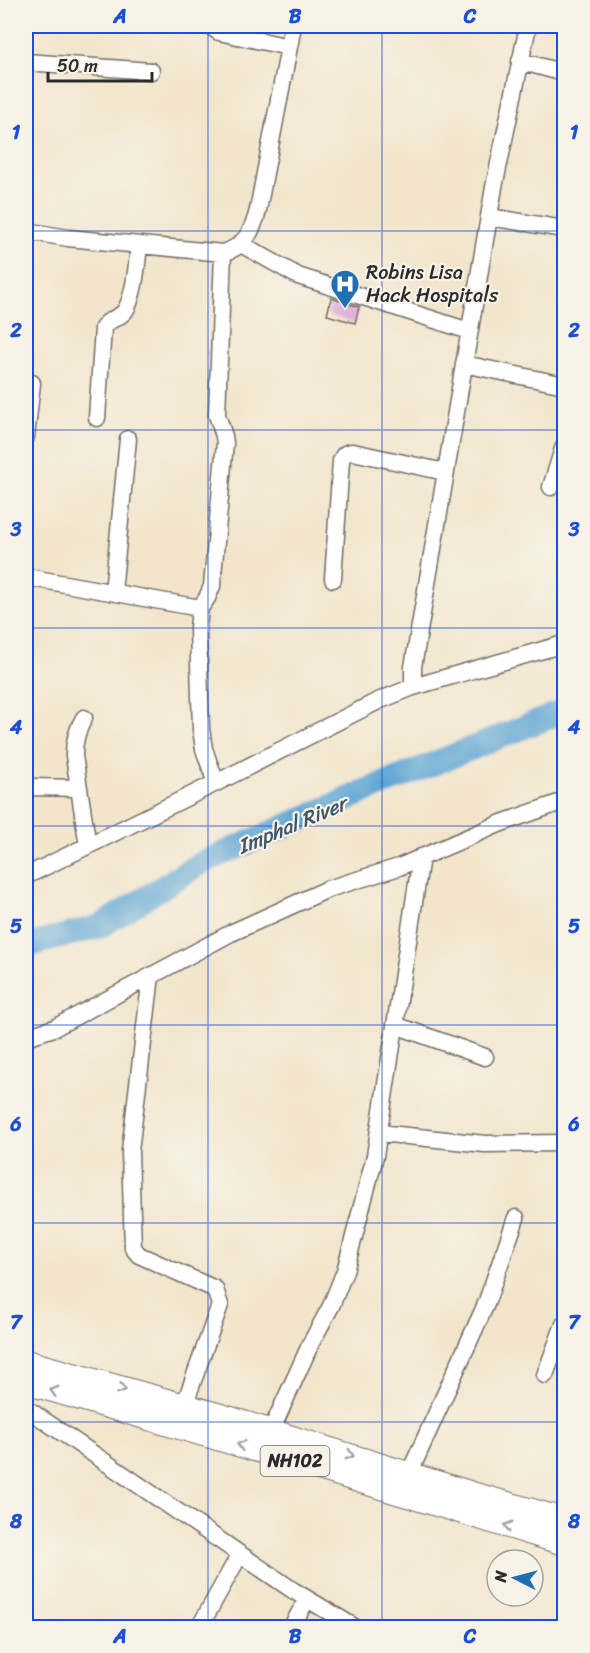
<svg xmlns="http://www.w3.org/2000/svg" width="590" height="1653" font-family="Sriracha,sans-serif">
  <style>
    .lines { fill: none; stroke-linecap: round; stroke-linejoin: round }
    .river { stroke: #5da5d4; stroke-width: 24 }
    .building { fill: #dda8d6 }
    .minor-casing { stroke: #716c63; stroke-width: 19 }
    .highway-casing { stroke: #716c63; stroke-width: 26 }
    .minor { stroke: #fff; stroke-width: 16 }
    .highway { stroke: #fff; stroke-width: 24 }
    .oneway { stroke: #a0a0a0 }
    .grid { fill: none; stroke: #1d4ed8; stroke-width: 1.5; stroke-opacity: 0.55 }
    .labels { text-anchor: middle; dominant-baseline: central; stroke-width: 4.5; stroke-linejoin: round; paint-order: stroke }
    .shield { fill: #f7f3e8; stroke: #686764; stroke-width: 1.5 }
    .shield-label { font-size: 18px; font-weight: bold; fill: #2b2b2b }
    .poi-label { font-size: 20px; fill: #2b2b2b; stroke: #f7f3e8; text-anchor: start }
    .water-label { font-size: 21px; font-style: italic; fill: #3c5666; stroke: #f7f3e8 }
    .neatline { fill: none; stroke: #1d4ed8; stroke-width: 2 }
    .grid-label { font-size: 20px; text-anchor: middle; font-weight: bold; fill: #1d4ed8 }
  </style>
  <rect width="100%" height="100%" fill="#f7f3e8"/>
  <filter id="ink" filterUnits="userSpaceOnUse"><feTurbulence type="fractalNoise" baseFrequency=".0167" numOctaves="2"/><feDisplacementMap in="SourceGraphic" scale="12" xChannelSelector="R" yChannelSelector="G"/><feConvolveMatrix kernelMatrix="1 2 1 2 8 2 1 2 1" color-interpolation-filters="sRGB"/></filter>
  <filter id="wash" filterUnits="userSpaceOnUse"><feTurbulence type="fractalNoise" baseFrequency=".008" numOctaves="4" result="noise"/><feDisplacementMap in="SourceGraphic" scale="24" xChannelSelector="R" yChannelSelector="G"/><feGaussianBlur stdDeviation="1.35" result="paint"/><feColorMatrix in="noise" values="0 0 0 0 0 0 0 0 0 0 0 0 0 0 0 0 0 1.4 0 .05"/><feComposite in="paint" operator="in"/></filter>
  <g filter="url(#wash)">
    <rect width="100%" height="100%" fill="#f2e5cc"/>
    <g class="lines">
      <!-- river -->
      <path class="river" d="M26,946L101,926L199,864L366,791L564,711"/>
    </g>
    <g id="blocks">
      <!-- building -->
      <path class="building" d="M331,298L359,307L355,323L327,315Z"/>
    </g>
  </g>
  <g filter="url(#ink)">
    <use href="#blocks" fill-opacity="0" stroke="#716c63" stroke-width="1.5"/>
    <g class="lines">
      <!-- minor casing -->
      <g class="minor-casing">
        <path id="minor" d="M212,26L213,28L219,32L289,47
          M520,61L564,73
          M26,62L151,71
          M489,217L564,229
          M26,231L68,238L223,253C244,247 253,231 258,210L293,26
          M241,244L298,276L469,331
          M464,364L564,385
          M97,418L103,328C107,319 119,319 125,311C135,295 137,263 139,245
          M26,437L32,383
          M551,487L564,446
          M26,577L200,608
          M333,579L341,461C343,454 346,452 353,452L445,472
          M113,592L128,439
          M413,687V667L494,187L528,26
          M84,718C77,731 74,741 74,756L88,846
          M216,783L204,749L201,729L198,628L200,608L207,598L212,586L225,443L224,436L217,415L223,253
          M26,790L31,787L79,788
          M26,876L216,783L378,701L413,687L564,644
          M151,976L130,1151L133,1248L139,1255L215,1289L220,1305L184,1406
          M395,1025L485,1057
          M26,1037L54,1028L231,933L328,889L399,867L499,824L564,801
          M379,1133L485,1144L564,1143
          M545,1375L564,1324
          M26,1408L294,1591L356,1628
          M271,1431L311,1343L331,1306L345,1271L375,1156L421,857
          M409,1474L486,1304L516,1218
          M199,1628L240,1554
          M291,1628L307,1599"/>
      </g>
      <!-- highway casing -->
      <g class="highway-casing">
        <path id="highway" d="M26,1362L221,1416L472,1494L564,1520
          M26,1382L306,1464L564,1543"/>
      </g>
      <!-- minor -->
      <use href="#minor" class="minor"/>
      <!-- highway -->
      <use href="#highway" class="highway"/>
    </g>
    <!-- one-way arrows -->
    <defs><path id="oneway-chevron" d="M-2-3.5L2.5 0L-2 3.5" fill="none" stroke-width="1.6" stroke-linecap="round" stroke-linejoin="round" transform="scale(1.5)"/></defs>
    <g class="oneway">
      <use href="#oneway-chevron" transform="translate(122 1389) rotate(16)"/>
      <use href="#oneway-chevron" transform="translate(54 1391) rotate(-164)"/>
      <use href="#oneway-chevron" transform="translate(241 1445) rotate(-164)"/>
      <use href="#oneway-chevron" transform="translate(350 1455) rotate(17)"/>
      <use href="#oneway-chevron" transform="translate(508 1526) rotate(-163)"/>
    </g>
  </g>
  <!-- grid -->
  <path class="grid" d="M208,26V1628M382,26V1628M26,231H564M26,430H564M26,628H564M26,826H564M26,1025H564M26,1223H564M26,1422H564"/>
  <!-- icons -->
  <defs>
    <g id="hospital-pin" transform="scale(1.5)"><path d="M0 17L-7.5 6A9.5 9.5 0 1 1 7.5 6Z" fill="#1f6fb2" stroke="#f7f3e8"/><path d="M-5-5h3v3.5h4V-5h3V5h-3V1.5h-4V5h-3Z" fill="#fff"/></g>
  </defs>
  <g fill-rule="evenodd">
    <use href="#hospital-pin" x="345" y="284"/>
  </g>
  <g class="labels">
    <!-- shield labels -->
    <rect class="shield" x="260.5" y="1446" width="69" height="30" rx="4.5"/>
    <g class="shield-label">
      <text x="295" y="1461">NH102</text>
    </g>
    <!-- poi labels -->
    <g class="poi-label">
      <text x="366" y="272">Robins Lisa<tspan x="366" dy="23">Hack Hospitals</tspan></text>
    </g>
    <!-- water labels -->
    <g class="water-label">
      <text transform="translate(292 825) rotate(-23)">Imphal River</text>
    </g>
  </g>
  <!-- margin -->
  <rect width="590" height="1653" fill="none" stroke="#f7f3e8" stroke-width="66"/>
  <!-- north arrow -->
  <g transform="translate(515 1578) rotate(276)"><circle r="28" fill="#f7f3e8" stroke="#a5a39c" stroke-width="1.5"/>
  <path d="M0-4.5L10 22L0 15L-10 22Z" fill="#1f6fb2"/>
  <text y="-9" font-size="16" font-weight="bold" text-anchor="middle" fill="#2b2b2b">N</text>
  </g>
  <!-- scale -->
  <path d="M48 72v9h104v-9" fill="none" stroke="#2b2b2b" stroke-width="3"/>
  <text x="57" y="72" font-size="18" fill="#2b2b2b" stroke="#f7f3e8" stroke-width="4.5" paint-order="stroke">50 m</text>
  <rect x="33" y="33" width="524" height="1587" class="neatline"/>
  <g class="grid-label">
    <text x="120" y="23">A</text>
    <text x="295" y="23">B</text>
    <text x="470" y="23">C</text>
    <text x="16" y="139">1</text>
    <text x="574" y="139">1</text>
    <text x="16" y="337">2</text>
    <text x="574" y="337">2</text>
    <text x="16" y="536">3</text>
    <text x="574" y="536">3</text>
    <text x="16" y="734">4</text>
    <text x="574" y="734">4</text>
    <text x="16" y="933">5</text>
    <text x="574" y="933">5</text>
    <text x="16" y="1131">6</text>
    <text x="574" y="1131">6</text>
    <text x="16" y="1329">7</text>
    <text x="574" y="1329">7</text>
    <text x="16" y="1528">8</text>
    <text x="574" y="1528">8</text>
    <text x="120" y="1643">A</text>
    <text x="295" y="1643">B</text>
    <text x="470" y="1643">C</text>
  </g>
</svg>
